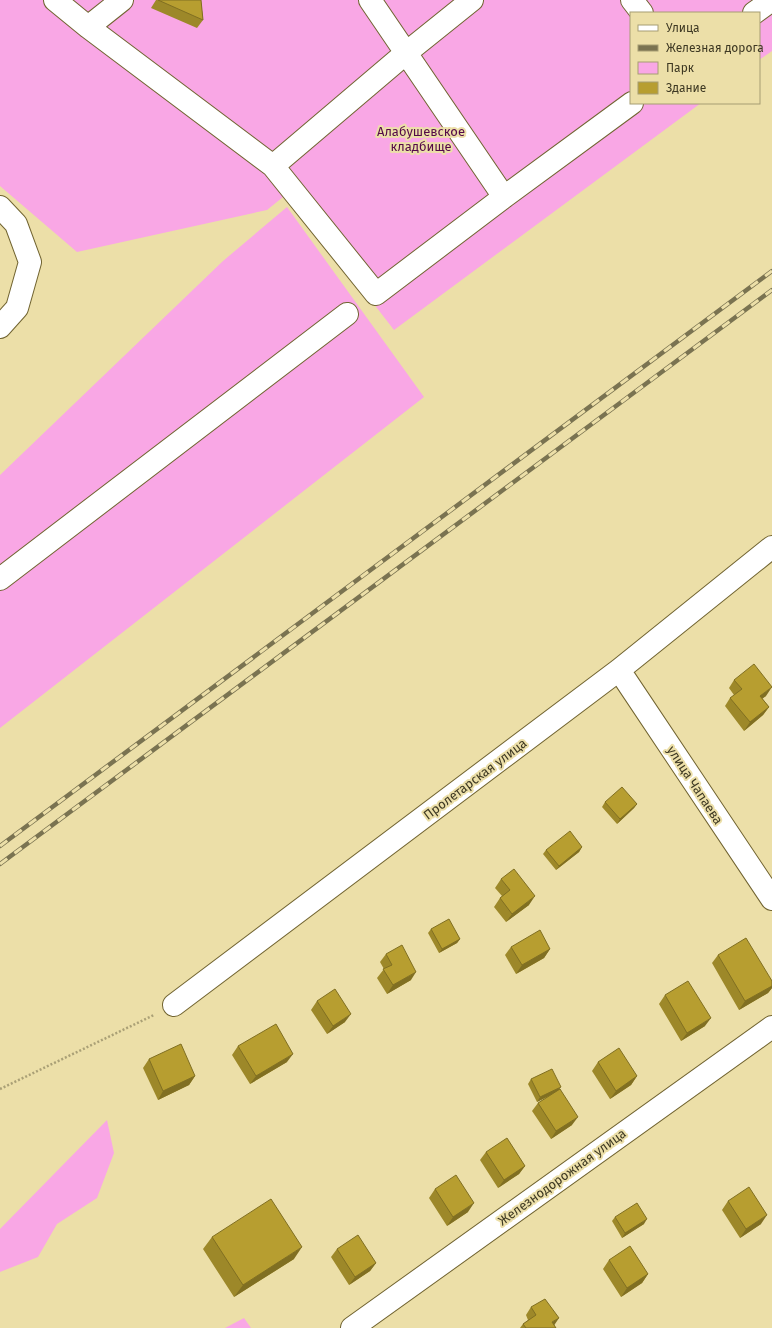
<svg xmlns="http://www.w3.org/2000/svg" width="772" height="1328" font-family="'Fira Sans',sans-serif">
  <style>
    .green { fill: #f9a7e5 }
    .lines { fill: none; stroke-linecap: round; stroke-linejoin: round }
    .minor-casing { stroke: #716431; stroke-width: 24 }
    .path { stroke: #aaa076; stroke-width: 2.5; stroke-dasharray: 2 2; stroke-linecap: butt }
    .minor { stroke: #fff; stroke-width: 22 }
    .rail-casing { stroke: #7a7351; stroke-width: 4.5 }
    .rail { stroke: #ecdfa8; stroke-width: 3; stroke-dasharray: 9; stroke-linecap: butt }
    .wall { fill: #9d8829 }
    .shaded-wall { fill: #806f22 }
    .building { fill: #b79e30; stroke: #806f22 }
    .labels { text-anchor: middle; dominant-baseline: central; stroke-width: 4; stroke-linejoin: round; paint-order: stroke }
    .park-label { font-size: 13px; fill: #540948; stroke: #ecdfa8 }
    .street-label { font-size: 13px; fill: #3e3923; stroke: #ecdfa8 }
  </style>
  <rect width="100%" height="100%" fill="#ecdfa8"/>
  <!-- green -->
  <path class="green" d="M0,0H772V51L759,60V13H631V103H701L394,330L288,193L267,210L77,252L0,186Z
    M287,207L424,397L0,728V475L223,261Z
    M107,1120L114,1153L97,1198L57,1224L38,1257L0,1272V1229Z
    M244,1318L251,1328H225Z"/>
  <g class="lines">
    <!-- minor casing -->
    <g class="minor-casing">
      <path id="minor" d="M55,0L88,27L273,166L376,294L504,197L632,103
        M370,0L504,197
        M632,0L642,13
        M754,13L772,0
        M88,27L122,0
        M273,166L406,53L472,0
        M0,207L16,224L30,262L17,308L0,327
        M0,579L347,314
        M619,670L772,899
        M174,1005L619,670L772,547
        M352,1328L772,1027"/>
    </g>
    <!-- path -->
    <path class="path" d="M0,1089L154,1015"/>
    <!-- minor -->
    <use href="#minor" class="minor"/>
    <!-- rail casing -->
    <g class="rail-casing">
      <path id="rail" d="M0,846L772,271
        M0,864L772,290"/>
    </g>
    <!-- rail -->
    <use href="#rail" class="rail"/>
  </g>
  <!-- wall -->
  <path class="wall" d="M156,0H201L203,20L197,28L151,8Z
    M734,680L766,696L762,698L769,707L763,715L744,731L725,706L730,698L734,695L729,688Z
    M605,802L637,804L634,808L617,824L602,807Z
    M582,847L579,852L556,870L543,854L546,850Z
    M501,879L529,905L506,922L494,907L500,898L502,896L495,888Z
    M431,929L460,939L457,943L439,953L428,933Z
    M511,947L550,949L544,958L516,974L505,955Z
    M386,954L411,980L387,994L377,978L384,969L380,962Z
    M718,955L772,981V988L768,993L739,1010L712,963Z
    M665,995L705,1026L681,1041L659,1004Z
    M317,1001L345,1022L327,1034L311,1010Z
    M238,1046L287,1062L250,1084L232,1055Z
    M149,1059L195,1076L189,1085L158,1100L143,1068Z
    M598,1062L637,1076L631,1085L610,1099L592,1071Z
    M531,1079L560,1089L572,1125L551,1139L532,1111L538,1103L549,1096L537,1102L528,1084Z
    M486,1152L525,1166L519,1174L498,1188L480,1160Z
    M435,1189L468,1212L447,1226L429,1198Z
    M728,1201L761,1224L740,1238L722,1210Z
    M615,1217L644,1224L622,1238L612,1221Z
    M212,1237L294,1259L234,1297L203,1249Z
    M337,1249L376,1263L370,1271L349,1285L331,1257Z
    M609,1260L648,1274L642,1283L621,1297L603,1269Z
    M531,1307L554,1325L556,1328H520L523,1324L528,1320L526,1315Z"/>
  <!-- shaded-wall -->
  <path class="shaded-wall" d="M772,687L766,696L755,704L760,696Z
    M769,707L763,715L744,731L750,722Z
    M637,804L634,808L617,824L620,819Z
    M582,847L579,852L556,870L559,866Z
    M535,896L529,905L506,922L512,914Z
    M460,939L457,943L439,953L442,949Z
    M550,949L544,958L516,974L522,965Z
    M416,972L411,980L387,994L393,985Z
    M772,986V988L768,993L739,1010L745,1001Z
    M351,1014L345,1022L327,1034L333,1026Z
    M711,1018L705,1026L681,1041L687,1033Z
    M293,1054L287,1062L250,1084L256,1076Z
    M195,1076L189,1085L158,1100L163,1091Z
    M637,1076L631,1085L610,1099L616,1091Z
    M561,1087L558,1091L537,1102L540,1097Z
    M578,1117L572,1125L551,1139L556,1131Z
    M525,1166L519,1174L498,1188L504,1180Z
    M474,1203L468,1212L447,1226L453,1217Z
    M767,1215L761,1224L740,1238L746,1229Z
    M647,1219L644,1224L622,1238L625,1233Z
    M302,1247L294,1259L234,1297L243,1285Z
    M376,1263L370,1271L349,1285L355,1277Z
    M648,1274L642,1283L621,1297L627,1288Z
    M559,1318L553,1327L552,1322Z"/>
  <!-- building -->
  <path class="building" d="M158,0H201L203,20Z
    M754,664L772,687L760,696L769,707L750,722L730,698L742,689L734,680Z
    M622,787L637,804L620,819L605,802Z
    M570,831L582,847L559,866L546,850Z
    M514,869L535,896L512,914L500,898L510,890L501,879Z
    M449,919L460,939L442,949L431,929Z
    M540,930L550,949L522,965L511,947Z
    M746,938L772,981V986L745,1001L718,955Z
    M402,945L416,972L393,985L383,969L392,965L386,954Z
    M688,981L711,1018L687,1033L665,995Z
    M335,989L351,1014L333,1026L317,1001Z
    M276,1024L293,1054L256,1076L238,1046Z
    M181,1044L195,1076L163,1091L149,1059Z
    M619,1048L637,1076L616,1091L598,1062Z
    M552,1069L561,1087L540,1097L531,1079Z
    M560,1089L578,1117L556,1131L538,1103Z
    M507,1138L525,1166L504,1180L486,1152Z
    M456,1175L474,1203L453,1217L435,1189Z
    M749,1187L767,1215L746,1229L728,1201Z
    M271,1199L302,1247L243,1285L212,1237Z
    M637,1203L647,1219L625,1233L615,1217Z
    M358,1235L376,1263L355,1277L337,1249Z
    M630,1246L648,1274L627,1288L609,1260Z
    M545,1299L559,1318L552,1322L556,1328H526L523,1324L536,1315L531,1307Z"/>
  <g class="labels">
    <!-- park labels -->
    <g class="park-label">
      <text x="421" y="131">Алабушевское<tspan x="421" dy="15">кладбище</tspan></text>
    </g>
    <!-- street labels -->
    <g class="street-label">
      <text transform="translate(475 779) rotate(-37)">Пролетарская улица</text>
      <text transform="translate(695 785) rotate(57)">улица Чапаева</text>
      <text transform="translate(562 1177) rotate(-36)">Железнодорожная улица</text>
    </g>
  </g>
  <!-- legend -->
  <rect x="630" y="12" width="130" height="92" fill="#ecdfa8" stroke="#a69d73"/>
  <rect x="638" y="25" width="20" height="6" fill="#ffffff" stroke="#a69d73"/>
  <text x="666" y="32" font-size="12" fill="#3e3923">Улица</text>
  <rect x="638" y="45" width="20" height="6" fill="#7a7351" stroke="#a69d73"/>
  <text x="666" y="52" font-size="12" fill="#3e3923">Железная дорога</text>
  <rect x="638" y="62" width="20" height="12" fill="#f9a7e5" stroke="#a69d73"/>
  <text x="666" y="72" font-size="12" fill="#3e3923">Парк</text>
  <rect x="638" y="82" width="20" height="12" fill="#b79e30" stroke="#a69d73"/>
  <text x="666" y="92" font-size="12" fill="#3e3923">Здание</text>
</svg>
